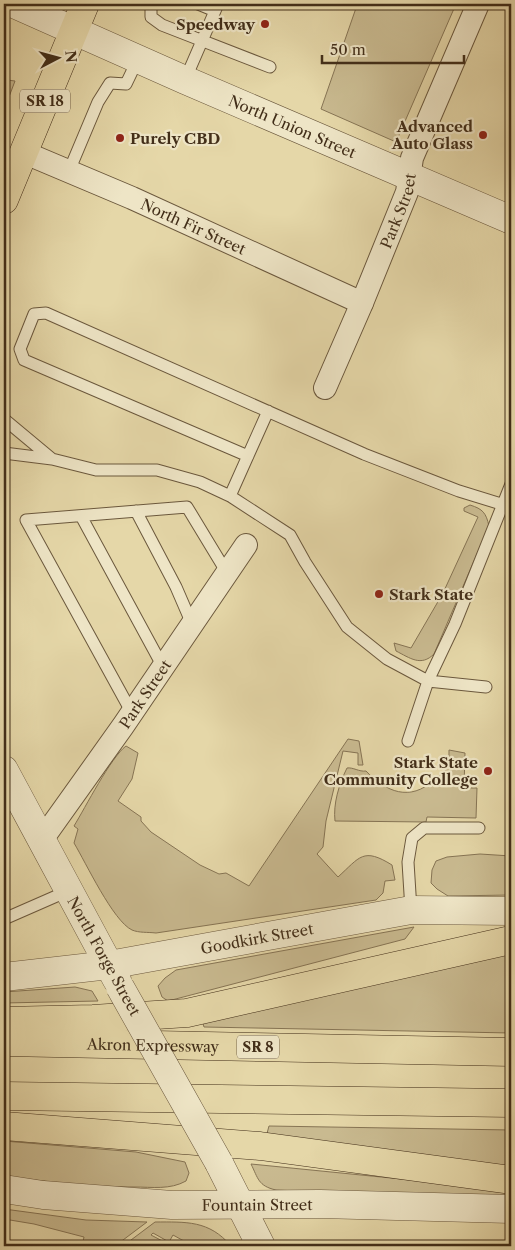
<svg xmlns="http://www.w3.org/2000/svg" width="515" height="1250" font-family="'Libre Caslon Text',serif">
  <style>
    .green { fill: #c9ba90; stroke: #867454 }
    .lines { fill: none; stroke-linecap: round; stroke-linejoin: round }
    .service-casing { stroke: #6b583d; stroke-width: 13 }
    .minor-casing { stroke: #6b583d; stroke-width: 24 }
    .tertiary-casing { stroke: #6b583d; stroke-width: 29 }
    .primary-casing { stroke: #422e19; stroke-width: 29 }
    .motorway-casing { stroke: #422e19; stroke-width: 29 }
    .service { stroke: #eee5c6; stroke-width: 11 }
    .minor { stroke: #eee5c6; stroke-width: 22 }
    .tertiary { stroke: #eee5c6; stroke-width: 28 }
    .primary { stroke: #e5d7a8; stroke-width: 28 }
    .motorway { stroke: #e5d7a8; stroke-width: 28 }
    .tertiary-bridge-casing { stroke: #6b583d; stroke-width: 29; stroke-linecap: butt }
    .tertiary-bridge { stroke: #eee5c6; stroke-width: 28 }
    .poi-dot { fill: #8f2418; stroke: #eee5c6; stroke-width: 2 }
    .labels { text-anchor: middle; dominant-baseline: central; stroke-width: 4.5; stroke-linejoin: round; paint-order: stroke }
    .shield { fill: #eee5c6; stroke: #76654d; stroke-width: 1 }
    .shield-label { font-size: 14px; font-weight: bold; fill: #422e19 }
    .poi-label { font-size: 15px; font-weight: bold; fill: #422e19; stroke: #eee5c6; text-anchor: end }
    .street-label { font-size: 15px; fill: #422e19; stroke: #eee5c6 }
  </style>
  <rect width="100%" height="100%" fill="#e5d7a8"/>
  <filter id="stains"><feTurbulence type="fractalNoise" baseFrequency=".004" numOctaves="4"/><feColorMatrix values="0 0 0 0 .2 0 0 0 0 .09 0 0 0 0 .02 0 0 0 .5 -.17"/></filter>
  <radialGradient id="worn" r=".72"><stop offset=".6" stop-color="#630" stop-opacity="0"/><stop offset="1" stop-color="#630" stop-opacity=".3"/></radialGradient>
  <!-- green -->
  <path class="green" d="M344,4H456L396,142L321,109L356,8Z
    M7,80L15,81L4,110V82Z
    M470,505C483,509 486,513 489,526L434,654C421,667 410,658 396,651L394,643L411,648L443,593L478,517L464,511V508Z
    M348,739L359,741L363,765H358V753L343,751L326,821L323,847L317,854L338,877C360,857 363,847 392,865L395,880L385,881L383,893L376,900L156,933C148,932 139,933 132,930C113,921 86,863 74,843L78,829L74,826C85,808 111,757 126,746L138,753L132,779L118,801L141,817V821L151,832L200,865L219,874L226,873L249,886Z
    M449,750L465,753L464,788H477L476,818L427,817L426,822L335,821C333,804 339,784 347,768C353,767 359,772 366,771C386,792 410,802 434,780C439,777 446,771 448,766C449,762 449,755 449,750Z
    M480,854L511,856V895L448,896L437,889L431,883L432,870L436,861L447,857Z
    M414,927L405,939L168,1001L162,997L158,986L165,978L176,970Z
    M511,952V1033L204,1027L202,1020Z
    M75,987L92,991L98,1001L4,1003V992Z
    M269,1126L511,1130V1167L266,1137Z
    M4,1141L136,1152L185,1162L189,1173L186,1181C170,1190 152,1187 134,1187C90,1187 47,1182 4,1176Z
    M251,1164L511,1190V1201L276,1190C258,1186 258,1178 251,1164Z
    M4,1209L86,1220L147,1222L115,1246H82L84,1237L34,1224L4,1219Z
    M155,1222C186,1222 209,1220 231,1246H193L173,1235L169,1242L153,1233L151,1235L172,1246H157L147,1241L143,1246H123Z"/>
  <g class="lines">
    <!-- service casing -->
    <g class="service-casing">
      <path id="service" d="M151,4V17L162,25L270,67
        M198,4L215,11
        M185,80L218,4
        M69,171L98,102L110,83L126,84L138,59
        M4,419L52,459
        M4,453L52,459L96,470H157L200,482L230,496L290,535L305,562L347,627L387,659L428,681L486,687
        M248,456L24,360L20,349L34,314L46,313L364,454L459,491L511,507
        M230,496L268,411
        M136,511L176,587L192,624
        M81,516L163,667
        M132,713L26,520L187,507L227,573
        M408,741L428,681L455,624L511,484
        M411,910L408,862L412,838L424,828H479
        M4,919L68,891"/>
    </g>
    <!-- minor casing -->
    <g class="minor-casing">
      <g id="minor">
        <path id="s1" d="M23,152L132,198L362,303"/>
        <path id="s2" d="M325,388L362,303L407,192L412,158L478,4"/>
        <path id="s3" d="M41,841L123,726L246,545"/>
      </g>
    </g>
    <!-- tertiary casing -->
    <g class="tertiary-casing">
      <g id="tertiary">
        <path id="s4" d="M14,4L185,80L511,220"/>
        <path d="M4,770L117,980"/>
        <path id="s5" d="M4,977L109,965L411,910L511,911"/>
        <path d="M219,1163L261,1246"/>
        <path id="s6" d="M4,1189L43,1195L172,1205L320,1204L511,1209"/>
      </g>
    </g>
    <!-- primary casing -->
    <g class="primary-casing">
      <path id="primary" d="M4,200L85,4"/>
    </g>
    <!-- motorway casing -->
    <g class="motorway-casing">
      <g id="motorway">
        <path d="M4,1021L93,1019L187,1013L511,940"/>
        <path id="s7" d="M4,1042L511,1052"/>
        <path d="M4,1096L511,1103"/>
        <path d="M4,1126L260,1146L511,1180"/>
      </g>
    </g>
    <!-- service -->
    <use href="#service" class="service"/>
    <!-- minor -->
    <use href="#minor" class="minor"/>
    <!-- tertiary -->
    <use href="#tertiary" class="tertiary"/>
    <!-- primary -->
    <use href="#primary" class="primary"/>
    <!-- motorway -->
    <use href="#motorway" class="motorway"/>
    <!-- tertiary-bridge casing -->
    <g class="tertiary-bridge-casing">
      <path id="tertiary-bridge" d="M120,987L219,1163"/>
    </g>
    <!-- tertiary-bridge -->
    <use href="#tertiary-bridge" class="tertiary-bridge"/>
  </g>
  <!-- markers -->
  <g class="poi-dot">
    <circle cx="265" cy="24" r="5"/>
    <circle cx="483" cy="135" r="5"/>
    <circle cx="120" cy="138" r="5"/>
    <circle cx="379" cy="594" r="5"/>
    <circle cx="488" cy="771" r="5"/>
  </g>
  <g class="labels">
    <!-- shield labels -->
    <g class="shield">
      <rect x="20" y="89.5" width="50" height="23" rx="4"/>
      <rect x="237" y="1035.5" width="42" height="23" rx="4"/>
    </g>
    <g class="shield-label">
      <text x="45" y="101">SR 18</text>
      <text x="258" y="1047">SR 8</text>
    </g>
    <!-- poi labels -->
    <g class="poi-label">
      <text x="255" y="24">Speedway</text>
      <text x="473" y="126">Advanced<tspan x="473" dy="17">Auto Glass</tspan></text>
      <text x="130" y="138" text-anchor="start">Purely CBD</text>
      <text x="389" y="594" text-anchor="start">Stark State</text>
      <text x="478" y="762">Stark State<tspan x="478" dy="17">Community College</tspan></text>
    </g>
    <!-- street labels -->
    <g class="street-label">
      <text stroke="none"><textPath href="#s4" startOffset="304">North Union Street</textPath></text>
      <text stroke="none"><textPath href="#s2" startOffset="192">Park Street</textPath></text>
      <text stroke="none"><textPath href="#s1" startOffset="186">North Fir Street</textPath></text>
      <text stroke="none"><textPath href="#s3" startOffset="180">Park Street</textPath></text>
      <text stroke="none"><textPath href="#s5" startOffset="256">Goodkirk Street</textPath></text>
      <text transform="translate(104 956) rotate(61)">North Forge Street</text>
      <text stroke="none"><textPath href="#s7" startOffset="149">Akron Expressway</textPath></text>
      <text stroke="none"><textPath href="#s6" startOffset="254">Fountain Street</textPath></text>
    </g>
  </g>
  <!-- margin -->
  <rect width="515" height="1250" fill="none" stroke="#e5d7a8" stroke-width="20"/>
  <rect x="5" y="5" width="505" height="1240" fill="none" stroke="#422e19" stroke-width="2.5"/>
  <rect x="10" y="10" width="495" height="1230" fill="none" stroke="#422e19"/>
  <!-- north arrow -->
  <g transform="translate(58 58) rotate(84)" stroke="#eee5c6" stroke-width="4" paint-order="stroke">
  <path d="M0-4L9 19L0 12L-9 19Z" fill="#422e19"/>
  <text y="-8" font-size="14" font-weight="bold" text-anchor="middle" fill="#422e19">N</text>
  </g>
  <!-- scale -->
  <path d="M322 55v8h142v-8" fill="none" stroke="#422e19" stroke-width="2.5"/>
  <text x="330" y="55" font-size="15" fill="#422e19" stroke="#eee5c6" stroke-width="4" paint-order="stroke">50 m</text>
  <rect width="100%" height="100%" filter="url(#stains)"/>
  <rect width="100%" height="100%" fill="url(#worn)"/>
</svg>
